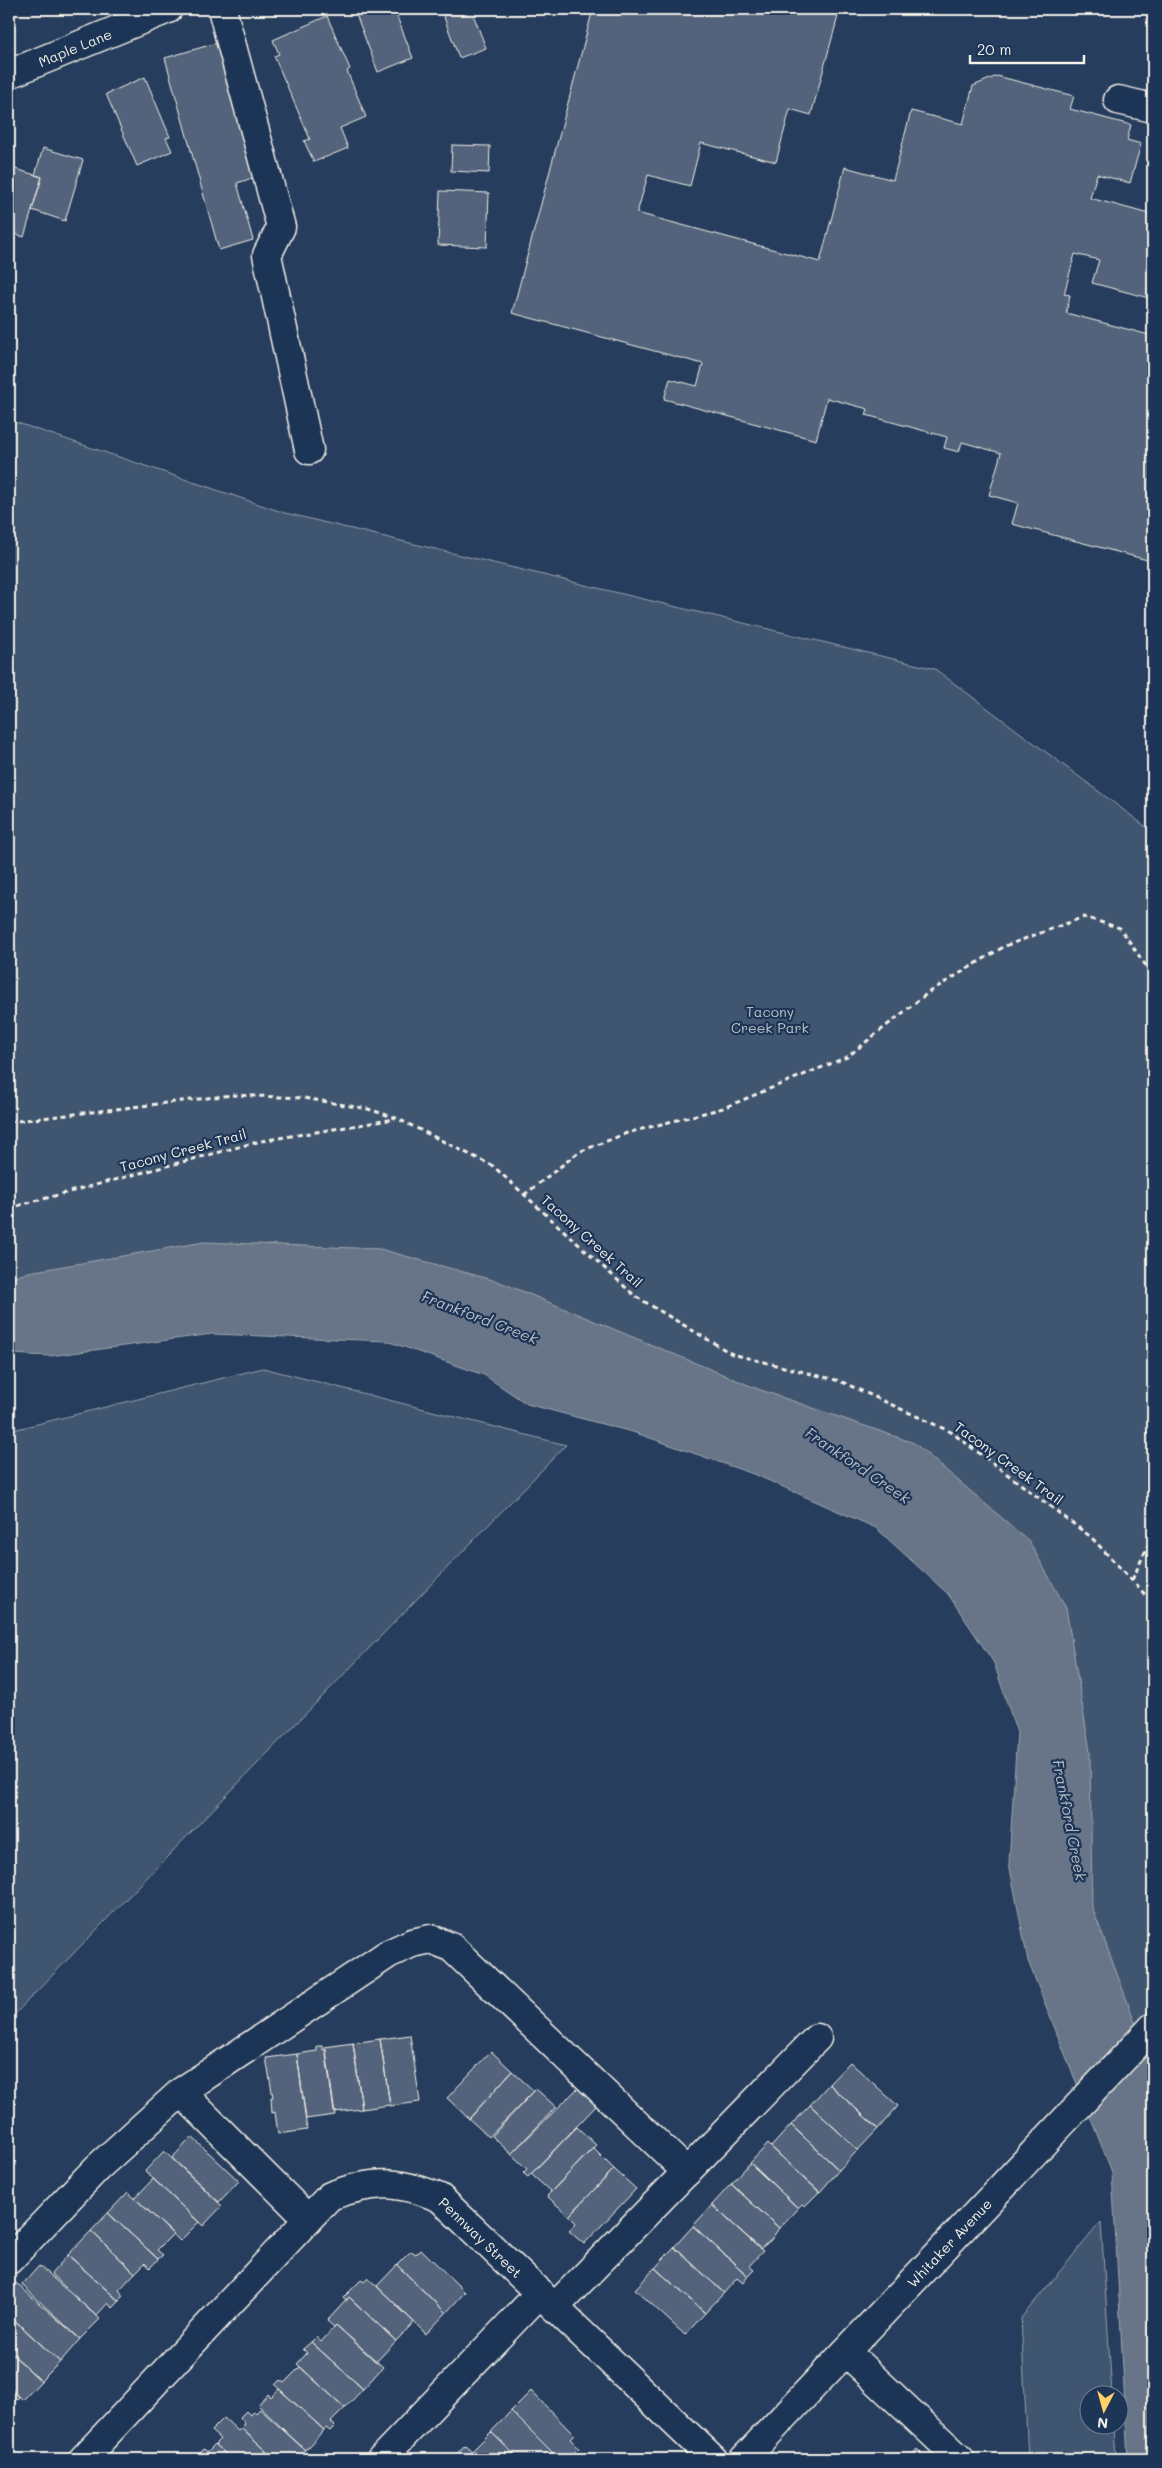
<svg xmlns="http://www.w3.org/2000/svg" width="1162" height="2468" font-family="Mali,sans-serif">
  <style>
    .green { fill: #40546f; stroke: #9aa2ac }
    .water { fill: #677588; stroke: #9fa7ae }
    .building { fill: #52647b; stroke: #f4f1e8 }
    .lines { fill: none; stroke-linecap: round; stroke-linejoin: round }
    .minor-casing { stroke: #f4f1e8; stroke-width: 31 }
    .major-casing { stroke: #f4f1e8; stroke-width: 31 }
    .path { stroke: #f4f1e8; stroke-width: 3; stroke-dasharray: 5 4; stroke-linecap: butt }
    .minor { stroke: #1d3557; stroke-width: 28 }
    .major { stroke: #1d3557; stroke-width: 28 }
    .labels { text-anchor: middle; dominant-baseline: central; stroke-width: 4.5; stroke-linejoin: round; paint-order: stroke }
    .street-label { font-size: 14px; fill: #f4f1e8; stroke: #1d3557 }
    .park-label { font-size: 14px; fill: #bec2c4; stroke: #1d3557 }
    .water-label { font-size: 15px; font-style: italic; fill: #bcbfc2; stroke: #1d3557 }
  </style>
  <rect width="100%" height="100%" fill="#263d5d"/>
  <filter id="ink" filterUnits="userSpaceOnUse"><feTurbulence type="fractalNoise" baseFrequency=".02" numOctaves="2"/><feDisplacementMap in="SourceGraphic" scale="10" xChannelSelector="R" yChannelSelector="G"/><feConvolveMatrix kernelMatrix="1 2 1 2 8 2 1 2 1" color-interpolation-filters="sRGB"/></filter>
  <g filter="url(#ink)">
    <!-- green -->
    <path class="green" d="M9,420L285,513L935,669L1153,832V2459L1147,2283L996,1605L886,1473L448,1298L9,1321Z
      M263,1368L566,1445L9,2020V1431Z
      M1101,2222L1112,2395L1090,2396V2426H1114L1116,2459H1028L1021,2318Z"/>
    <!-- water -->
    <path class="water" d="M204,1242L380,1249L500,1282L758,1389L914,1443L1029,1541L1066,1608L1090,1752L1092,1907L1153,2070V2459H1128L1112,2172L1028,1961L1009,1863L1017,1733L994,1663L948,1594L876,1528L756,1475L636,1433L527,1404L484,1375L387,1341L212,1334L50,1356L9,1354V1279L29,1272Z"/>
    <!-- building -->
    <path class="building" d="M354,9H394L413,58L378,72Z
      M441,9H471L486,48L459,58Z
      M593,9H840L811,115L790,109L776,162L701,143L690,186L648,175L637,213L820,262L845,167L893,180L911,111L963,124L973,86L997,76L1074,96L1070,109L1131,125L1127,140L1141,144L1130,183L1097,174L1090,198L1153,215V299L1092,283L1099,260L1075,254L1064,294L1070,295L1066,313L1153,336V554L1151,561L1012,524L1018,503L989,495L1001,453L962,442L959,452L944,448L947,437L866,415L868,409L827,398L816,440L664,399L670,379L697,386L703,364L512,313Z
      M327,16L350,69L347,71L366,117L340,128L348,148L314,162L304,141L310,139L274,56L279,54L273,40Z
      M220,42L259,176L237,183L253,240L219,250L165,58Z
      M145,77L170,137L166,138L172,151L137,166L106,94Z
      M452,145L490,146L489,173L451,171Z
      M43,148L83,160L65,221L32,210L42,177L35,175Z
      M9,167L42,177L24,237L9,232Z
      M440,191L489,193L487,247L438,245Z
      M410,2035L420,2102L390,2106L380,2039Z
      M380,2039L390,2105L362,2109L353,2043Z
      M353,2043L362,2109L334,2112L325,2047Z
      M317,2046H323V2050H326L335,2115L306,2119L297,2054L317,2051Z
      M491,2051L512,2071L469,2119L447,2098Z
      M297,2054L307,2130L278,2134L275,2112L272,2113L271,2097H273L266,2058Z
      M850,2062L898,2106L878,2129L829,2084Z
      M512,2071L534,2091L489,2137L469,2119Z
      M829,2084L878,2129L858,2150L810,2105Z
      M581,2085L599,2103L528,2177L523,2173L527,2169L511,2154Z
      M536,2089L556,2107L511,2154L492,2136Z
      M810,2105L858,2150L839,2170L791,2125Z
      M791,2125L839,2170L820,2192L771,2147Z
      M577,2127L596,2145L551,2192L531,2174Z
      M192,2137L239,2181L219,2202L172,2158Z
      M768,2144L819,2192L805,2206L802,2204L798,2208L750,2163Z
      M593,2148L614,2169L569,2216L547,2196Z
      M164,2151L222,2206L203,2226L145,2171Z
      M750,2163L798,2208L779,2228L731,2184Z
      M614,2169L636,2189L584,2244L569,2231L576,2223L569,2216Z
      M153,2179L199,2222L180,2241L135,2198Z
      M731,2184L779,2228L771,2240L760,2249L712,2205Z
      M128,2192L173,2234L157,2250L163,2255L158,2259L108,2213Z
      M712,2205L763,2251L749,2266L754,2270L748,2276L693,2226Z
      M108,2213L158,2259L150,2268L145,2263L135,2273L91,2231Z
      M693,2226L748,2276L743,2283L737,2278L724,2293L674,2247Z
      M91,2231L135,2273L119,2290L124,2296L119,2301L68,2255Z
      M674,2247L724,2293L705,2313L655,2268Z
      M421,2249L465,2292L446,2313L397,2265L411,2251L416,2254Z
      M68,2255L119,2301L112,2308L108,2303L96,2316L51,2274Z
      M397,2265L446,2313L426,2334L377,2286Z
      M39,2266L100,2319L80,2339L22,2285Z
      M655,2268L705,2313L685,2335L635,2289Z
      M9,2277L80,2339L60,2362L9,2315Z
      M368,2278L414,2322L396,2341L349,2297L346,2301L343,2298L361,2280L364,2282Z
      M349,2297L396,2341L376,2362L336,2325L334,2327L327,2321Z
      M12,2318L60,2362L41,2381L9,2351V2322Z
      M336,2325L383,2367L363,2389L311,2342L316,2337L321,2342Z
      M311,2342L363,2389L345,2408L297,2364L307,2353L303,2349Z
      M9,2351L41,2381L23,2400L9,2387Z
      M300,2367L345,2408L331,2422L335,2426L330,2431L326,2428L324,2430L275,2385L280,2380L284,2383Z
      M9,2387L19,2397L9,2407Z
      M279,2389L324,2430L305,2450L258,2405L268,2394L271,2397Z
      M531,2391L574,2435L570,2439L579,2448L568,2459H555L556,2456L511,2411Z
      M260,2409L305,2450L297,2459H274L241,2428L245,2424L240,2417L246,2411L250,2415L253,2411L256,2413Z
      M511,2411L556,2456L552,2459H519L491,2432Z
      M224,2418L238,2431L241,2428L274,2459H231L215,2444L220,2439L211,2431Z
      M491,2432L519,2459H480L472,2451Z
      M215,2444L231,2459H195L204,2449L207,2452Z
      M465,2445L472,2451L480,2459H452Z
      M917,2449L928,2459H908Z"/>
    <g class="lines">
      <!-- minor casing -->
      <g class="minor-casing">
        <g id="minor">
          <path d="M222,9L281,227L267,255L309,450"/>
          <path id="s1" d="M9,74L168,9"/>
          <path d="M1118,100L1153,108"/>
          <path d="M181,2092L308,2219"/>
          <path d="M9,2260L97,2168L181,2092L388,1954L412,1943L431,1939L451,1947L687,2172"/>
          <path d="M555,2307L817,2038"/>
          <path d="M846,2352L960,2459"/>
          <path id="s2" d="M83,2459L330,2196C373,2180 398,2180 440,2198L713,2459"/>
          <path d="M381,2459L540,2293"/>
        </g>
      </g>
      <!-- major casing -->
      <g class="major-casing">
        <g id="major">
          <path id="s3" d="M744,2459L1153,2027"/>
        </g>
      </g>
      <!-- path -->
      <path class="path" d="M9,1122L232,1095L304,1098L368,1109L396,1118L493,1166L635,1296L732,1354L840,1381L951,1432L1091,1537L1153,1603
        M524,1195L579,1152L627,1133L723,1108L847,1057L929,992L1005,946L1084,917L1120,928L1153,976
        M9,1208L261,1141L395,1119
        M1132,1580L1153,1535"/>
      <!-- minor -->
      <use href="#minor" class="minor"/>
      <!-- major -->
      <use href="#major" class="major"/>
    </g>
  </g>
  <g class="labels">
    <!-- street labels -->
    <g class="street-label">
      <text stroke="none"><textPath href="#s1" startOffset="71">Maple Lane</textPath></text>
      <text transform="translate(183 1150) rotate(-15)">Tacony Creek Trail</text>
      <text transform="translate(592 1241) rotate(42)">Tacony Creek Trail</text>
      <text transform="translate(1009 1463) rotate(36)">Tacony Creek Trail</text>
      <text stroke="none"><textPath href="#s2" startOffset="531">Pennway Street</textPath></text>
      <text stroke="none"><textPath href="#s3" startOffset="298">Whitaker Avenue</textPath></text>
    </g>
    <!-- park labels -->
    <g class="park-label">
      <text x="770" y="1011">Tacony<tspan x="770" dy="16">Creek Park</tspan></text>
    </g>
    <!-- water labels -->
    <g class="water-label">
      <text transform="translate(480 1317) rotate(21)">Frankford Creek</text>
      <text transform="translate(858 1465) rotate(34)">Frankford Creek</text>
      <text transform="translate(1070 1820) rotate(79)">Frankford Creek</text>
    </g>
  </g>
  <!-- margin -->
  <rect width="1162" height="2468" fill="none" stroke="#1d3557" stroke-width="30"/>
  <rect x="15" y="15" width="1132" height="2438" fill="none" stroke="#f4f1e8" stroke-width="2" filter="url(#ink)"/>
  <!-- north arrow -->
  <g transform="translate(1104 2410) rotate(186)"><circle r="24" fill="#1d3557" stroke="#738091"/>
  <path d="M0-4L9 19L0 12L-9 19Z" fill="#ffd166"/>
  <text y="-8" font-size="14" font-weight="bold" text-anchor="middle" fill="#f4f1e8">N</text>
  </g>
  <!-- scale -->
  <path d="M970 55v8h114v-8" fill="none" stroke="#f4f1e8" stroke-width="2.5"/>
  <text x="977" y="55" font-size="15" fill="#f4f1e8" stroke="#1d3557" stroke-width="4" paint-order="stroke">20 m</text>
</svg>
